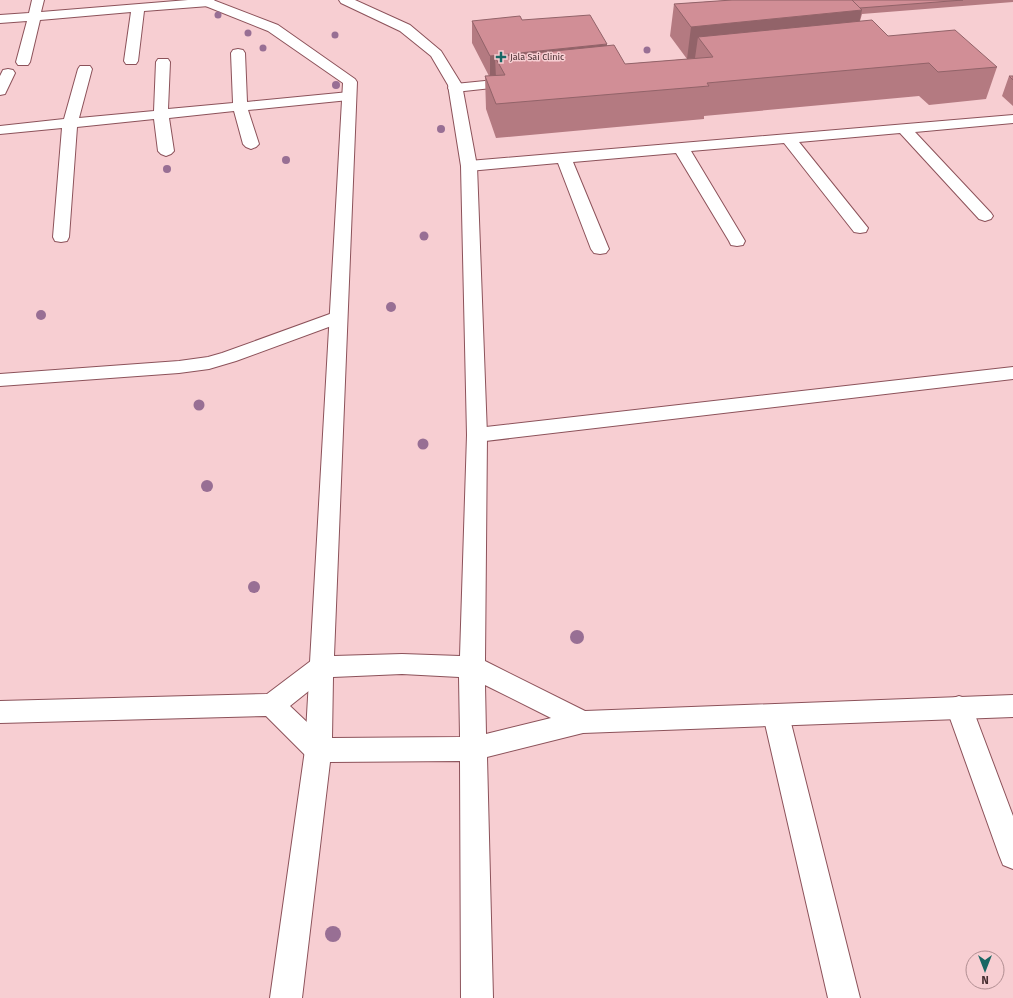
<svg xmlns="http://www.w3.org/2000/svg" width="1013" height="998" font-family="'Fira Sans',sans-serif">
  <style>
    .lines { fill: none; stroke-linecap: round; stroke-linejoin: round }
    .street-casing { stroke: #8c525a; stroke-width: 2 }
    .secondary-casing { stroke: #8c525a; stroke-width: 2 }
    .street { fill: #fff; fill-rule: evenodd }
    .secondary { fill: #fff; fill-rule: evenodd }
    .tree { fill: #986f94 }
    .wall { fill: #b47a81 }
    .shaded-wall { fill: #926369 }
    .building { fill: #d18e96; stroke: #926369 }
    .poi-dot { fill: #196764; stroke: #f7ced2; stroke-width: 1.5 }
    .labels { text-anchor: middle; dominant-baseline: central; stroke-width: 3; stroke-linejoin: round; paint-order: stroke }
    .far-poi-label { font-size: 9px; fill: #482e31; stroke: #f7ced2; text-anchor: start }
  </style>
  <rect width="100%" height="100%" fill="#f7ced2"/>
  <g class="lines">
    <!-- street casing -->
    <g class="street-casing">
      <path id="street" d="M32,0H44L41,12L188,0H214L215,2L213,5L209,6L144,11L138,61L136,64H126L124,61L131,12L40,20L30,62L28,65H18L16,62L27,21L0,23V15L29,13Z
        M238,49L243,50L245,53L247,102L349,92L354,93L356,96L354,99L349,100L248,110L259,144L256,147L251,149L246,147L243,144L234,111L169,118L174,151L171,154L166,156L161,154L158,151L154,119L77,127L69,237L67,241L61,242L55,241L53,237L62,128L0,134V126L64,119L78,69L80,66H90L92,69L79,118L154,111L156,62L158,59H168L170,62L168,109L233,103L231,53L233,50Z
        M8,69L13,70L15,73L5,94L0,95V76L3,70Z
        M515,78L520,79L522,82L520,85L455,92L450,91L448,88L450,85L455,84Z
        M1013,115V123L915,132L991,213L993,216L991,219L985,221L979,219L900,133L799,142L868,228L866,232L860,233L854,232L784,143L691,151L745,241L743,245L737,246L731,245L729,241L676,153L573,162L609,249L606,253L600,254L594,253L591,249L558,163L469,171L464,169L461,166L464,163L469,161Z
        M338,311L345,313L347,317L345,321L236,361L209,369L179,373L0,386V374L179,361L208,357L222,353Z
        M1013,367V379L477,442L470,440L467,435L470,430L477,428Z
        M321,657L330,660L334,667L330,674L290,706L328,742L331,750L328,758L318,762L308,758L266,716L0,723V701L267,694L312,660Z
        M959,696L968,699L972,707L1013,816V869L1003,865L999,855L946,707L950,699Z
        M776,704L785,707L789,715L860,998H828L763,715L767,707Z"/>
    </g>
    <!-- secondary casing -->
    <g class="secondary-casing">
      <path id="secondary" d="M196,0H213L278,25L355,79L357,82L334,656L402,654L460,656L467,435L461,166L448,85L431,56L400,31L341,3L339,0H355L410,25L441,51L462,85L477,166L487,435L485,661L585,711L1013,695V717L583,733L487,757L493,998H461L460,761L330,762L302,998H270L305,750L343,83L268,31L198,3ZM402,674L459,677L460,737L332,738L333,677ZM485,685L551,718L486,734Z"/>
    </g>
    <!-- street -->
    <use href="#street" class="street"/>
    <!-- secondary -->
    <use href="#secondary" class="secondary"/>
  </g>
  <!-- trees -->
  <g class="tree">
    <circle cx="218" cy="15" r="3.5"/>
    <circle cx="248" cy="33" r="3.5"/>
    <circle cx="335" cy="35" r="3.5"/>
    <circle cx="263" cy="48" r="3.5"/>
    <circle cx="647" cy="50" r="3.5"/>
    <circle cx="336" cy="85" r="4"/>
    <circle cx="441" cy="129" r="4"/>
    <circle cx="286" cy="160" r="4"/>
    <circle cx="167" cy="169" r="4"/>
    <circle cx="424" cy="236" r="4.5"/>
    <circle cx="391" cy="307" r="5"/>
    <circle cx="41" cy="315" r="5"/>
    <circle cx="199" cy="405" r="5.5"/>
    <circle cx="423" cy="444" r="5.5"/>
    <circle cx="207" cy="486" r="6"/>
    <circle cx="254" cy="587" r="6"/>
    <circle cx="577" cy="637" r="7"/>
    <circle cx="333" cy="934" r="8"/>
  </g>
  <!-- wall -->
  <path class="wall" d="M732,0H1013V2L862,14L860,21L888,36L997,67L986,99L929,105L919,96L704,116V119L496,138L486,109L485,76H489L472,43V21L522,20L607,46L625,64L687,59L670,36L674,4Z
    M1009,76H1013V106L1002,96Z"/>
  <!-- shaded-wall -->
  <path class="shaded-wall" d="M862,10L855,42L698,37L695,58L687,59L691,27Z
    M607,44L606,67L505,75L495,57L496,78L490,79V56Z"/>
  <!-- building -->
  <path class="building" d="M732,0H852L862,10L691,27L674,4Z
    M852,0H963L860,8Z
    M590,15L607,44L490,56L472,21L520,16L522,20Z
    M872,20L888,36L955,30L997,67L938,72L929,63L707,83L709,86L496,104L485,76L505,75L495,57L614,45L625,64L713,57L698,37Z
    M1009,76H1013V80Z"/>
  <!-- markers -->
  <path class="poi-dot" d="M499 51h4v4h4v4h-4v4h-4v-4h-4v-4h4z"/>
  <g class="labels">
    <!-- far-poi labels -->
    <g class="far-poi-label">
      <text x="510" y="57">Jala Sai Clinic</text>
    </g>
  </g>
  <!-- north arrow -->
  <g transform="translate(985 970) rotate(180)"><circle r="19" fill="#f7ced2" stroke="#b18e92"/>
  <path d="M0-3L7 15L0 10L-7 15Z" fill="#196764"/>
  <text y="-6" font-size="11" font-weight="bold" text-anchor="middle" fill="#482e31">N</text>
  </g>
</svg>
